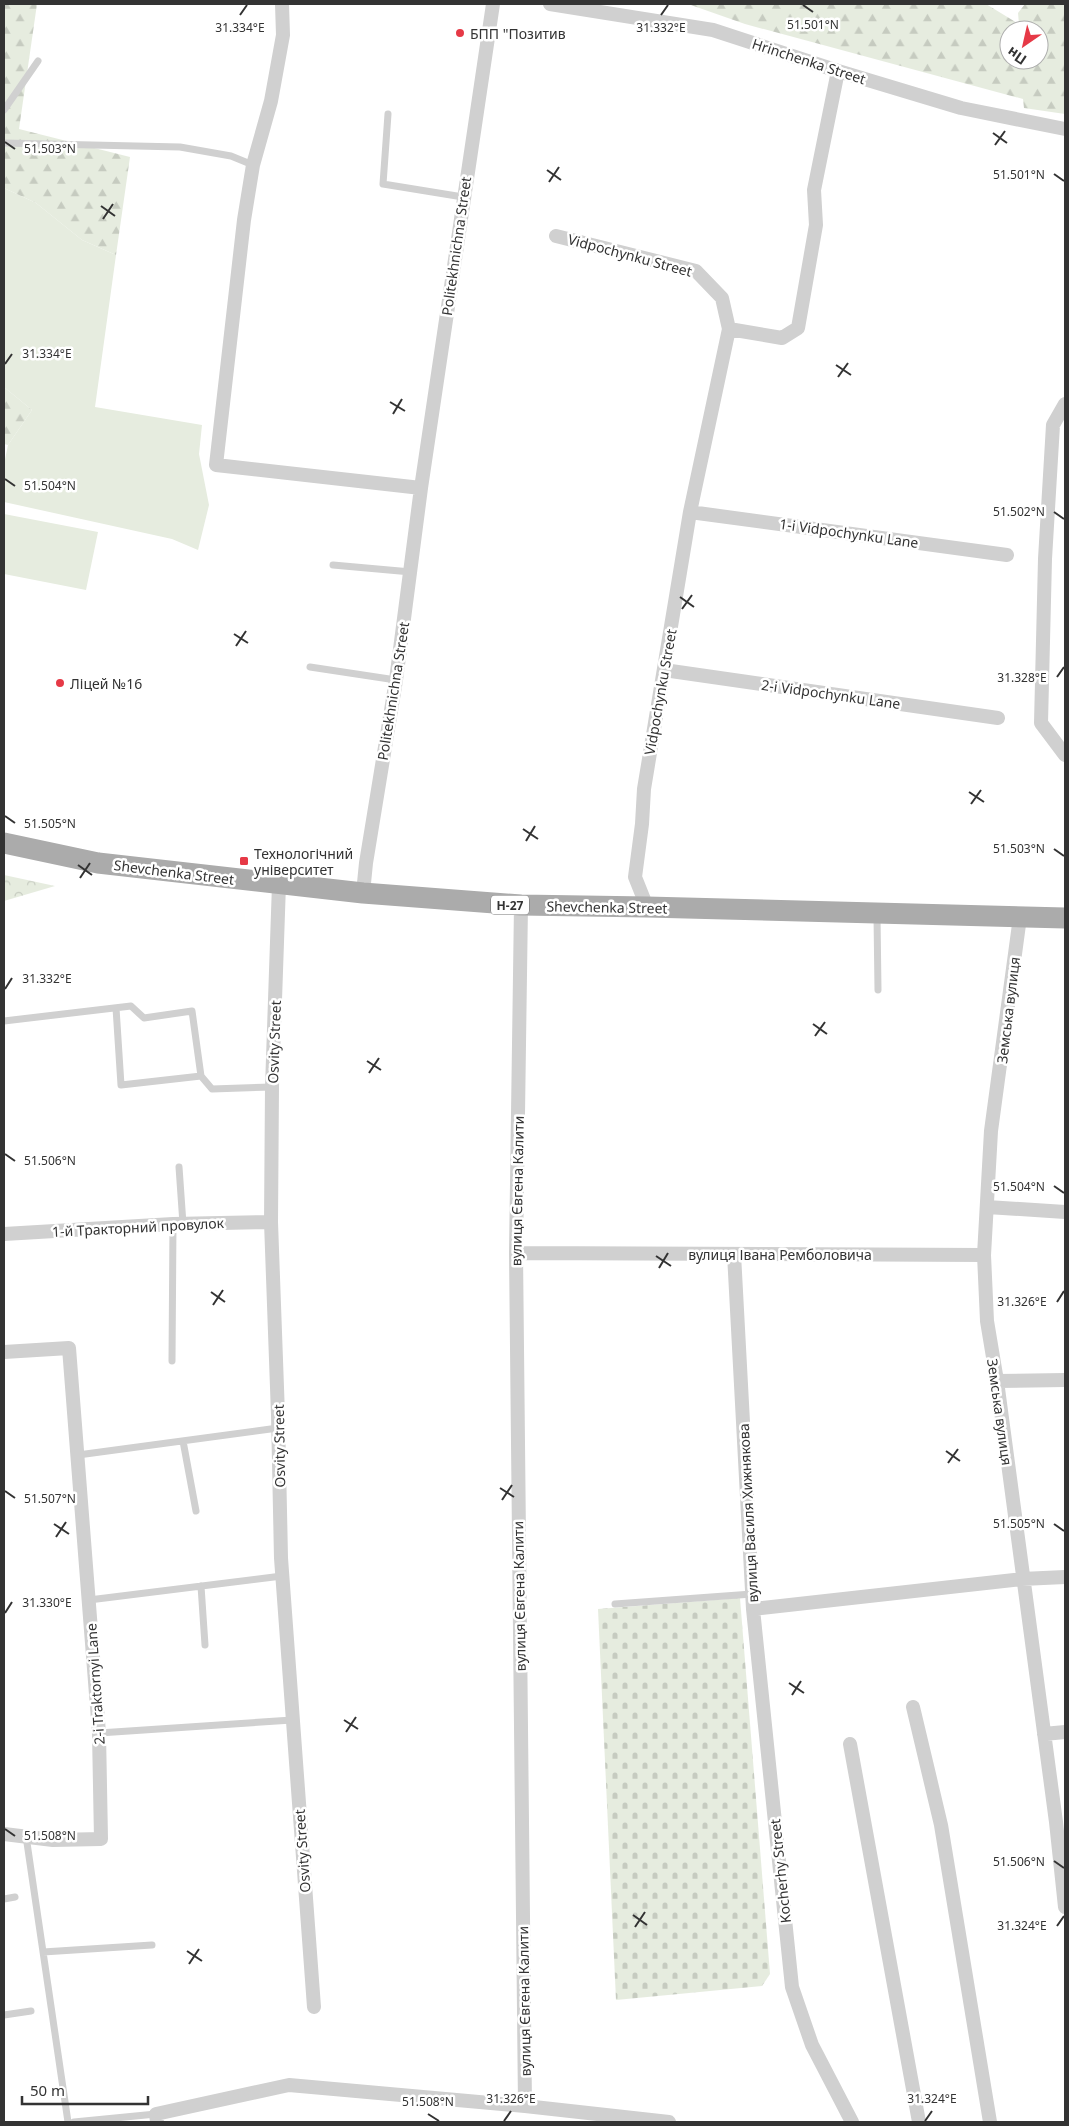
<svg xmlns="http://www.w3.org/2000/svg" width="1069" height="2126" font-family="'Noto Sans',sans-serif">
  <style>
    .grass { fill: #e6ecdf }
    .forest { fill: url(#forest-firs); fill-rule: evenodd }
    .cemetery { fill: url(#cemetery-stones) }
    .park { fill: url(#park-crowns) }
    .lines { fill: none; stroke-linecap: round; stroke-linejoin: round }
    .lane { stroke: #d0d0d0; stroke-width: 7 }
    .street { stroke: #d0d0d0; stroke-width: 14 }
    .primary { stroke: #ababab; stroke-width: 21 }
    .ticks { fill: none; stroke: #333; stroke-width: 2 }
    .poi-dot { fill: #e63946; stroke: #fff; stroke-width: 2 }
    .labels { text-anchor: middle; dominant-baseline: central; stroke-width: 5; stroke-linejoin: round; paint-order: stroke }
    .shield { fill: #fff; stroke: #707070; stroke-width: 1 }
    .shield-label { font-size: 12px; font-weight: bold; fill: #333 }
    .poi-label { font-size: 14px; fill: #333; stroke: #fff; text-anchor: start }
    .street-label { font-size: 14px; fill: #333; stroke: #fff }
    .ticks-label { font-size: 12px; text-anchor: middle; fill: #333; stroke: #fff; stroke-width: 5; stroke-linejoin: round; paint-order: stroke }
  </style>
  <defs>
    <pattern id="forest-firs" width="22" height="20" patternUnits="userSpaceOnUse" patternTransform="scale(1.25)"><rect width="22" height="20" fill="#e6ecdf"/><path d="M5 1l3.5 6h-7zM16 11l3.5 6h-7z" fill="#c6cbc0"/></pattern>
    <pattern id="cemetery-stones" width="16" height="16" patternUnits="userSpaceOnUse" patternTransform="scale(1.25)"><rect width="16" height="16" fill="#e6ecdf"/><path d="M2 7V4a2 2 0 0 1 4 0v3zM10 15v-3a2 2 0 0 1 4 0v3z" fill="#c6cbc0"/></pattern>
    <pattern id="park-crowns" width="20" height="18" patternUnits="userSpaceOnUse" patternTransform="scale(1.25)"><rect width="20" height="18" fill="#e6ecdf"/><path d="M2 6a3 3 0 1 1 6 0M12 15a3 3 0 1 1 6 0" fill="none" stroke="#c6cbc0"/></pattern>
  </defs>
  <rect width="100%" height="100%" fill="#fff"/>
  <!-- grass -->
  <path class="grass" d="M4,188L36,203L82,240L116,255L95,407L202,425L199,454L209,505L198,550L172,539L4,502V464L8,445L32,410L4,387Z
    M4,514L98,532L86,590L4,574Z"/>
  <!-- forest -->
  <path class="forest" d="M4,4H37L19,129L130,157L116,255L82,240L36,203L4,188Z
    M688,4H986L1019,24L1018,13L1025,4H1065V114L1024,108L1023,99L745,24ZM1009,30H1039V60H1009Z
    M4,387L32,410L8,445L4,444Z"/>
  <!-- cemetery -->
  <path class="cemetery" d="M740,1598L770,1974L762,1986L616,2000L598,1609Z"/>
  <!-- park -->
  <path class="park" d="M4,875L55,886L4,901Z"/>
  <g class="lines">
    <!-- lane -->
    <path class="lane" d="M4,110L38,61
      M388,114L383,184L463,197
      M4,143L180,147L231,156L253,165
      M333,565L411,572
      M310,667L396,680
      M877,916L878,990
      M116,1008L121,1085L201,1076
      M4,1021L131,1006L144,1018L192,1011L201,1076L212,1089L272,1087
      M179,1167L183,1224
      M172,1361L173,1224
      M183,1441L196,1511
      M78,1455L278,1428
      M201,1586L205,1645
      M89,1600L282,1576
      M615,1604L752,1594
      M99,1733L292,1720
      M26,1836L68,2122
      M4,1899L15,1897
      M43,1952L152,1945
      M4,2015L31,2011
      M74,2122L156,2114"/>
    <!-- street -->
    <path class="street" d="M282,4L283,35L271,101L253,165L244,220L216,465L421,488L493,4
      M550,4L713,30L838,71L961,108L1065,129
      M556,236L696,271L722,298L729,329L690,512L644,789L642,824L635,877L647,907
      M729,329L782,338L798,328L816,225L814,190L838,71
      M1065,404L1053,425L1045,559L1041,723L1065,755
      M690,512L1007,555
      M664,670L998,718
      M279,884L272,1087L271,1222L278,1415L281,1558L314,2007
      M363,893L366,863L396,680L421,488
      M521,905L516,1253L525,2106
      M1020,917L991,1131L984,1255L987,1321L997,1381L1056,1822L1065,1907
      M987,1207L1065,1212
      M4,1234L173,1224L271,1222
      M516,1253L984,1255
      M734,1254L753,1609L1022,1579L1065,1577
      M4,1352L69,1348L99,1733L101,1839L53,1840L4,1834
      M997,1381L1065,1380
      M753,1609L792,1987L812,2045L852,2122
      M913,1707L941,1825L990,2122
      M1044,1734L1065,1732
      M850,1744L919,2122
      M157,2122L156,2114L289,2085L525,2106L669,2122"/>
    <!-- primary -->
    <path class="primary" d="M4,843L98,863L363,893L521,905L647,907L1065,918"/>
  </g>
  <!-- ticks -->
  <path class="ticks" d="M803,5L813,12M240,15L247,5M661,15L668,5M993,133L1007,143M5,142L15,149M995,145L1005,131M547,170L561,180M1054,174L1064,181M549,182L559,167M101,206L115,216M103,219L113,204M5,364L12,354M836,365L851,375M838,377L848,363M390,402L405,411M393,414L402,399M5,479L15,486M1054,512L1064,519M680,597L694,607M682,609L692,595M234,634L248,643M236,646L246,631M1057,677L1064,667M969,792L984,802M971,804L981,790M5,816L15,823M523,829L538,839M526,841L535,826M1054,849L1064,856M78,865L92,875M80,878L90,863M5,989L12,978M813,1024L827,1034M815,1036L825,1022M367,1061L381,1070M369,1073L379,1058M5,1154L15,1161M1054,1186L1064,1193M656,1256L671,1266M659,1268L668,1253M211,1292L225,1302M1057,1302L1064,1291M213,1305L223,1290M946,1451L960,1461M948,1463L958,1449M500,1488L514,1497M5,1491L15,1498M502,1500L512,1485M54,1524L69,1534M1054,1524L1064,1531M56,1537L66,1522M5,1613L12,1602M789,1683L804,1693M792,1695L801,1681M344,1720L358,1729M346,1732L356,1717M5,1829L15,1836M1054,1861L1064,1868M633,1915L647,1925M1057,1926L1064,1916M635,1927L645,1912M187,1951L202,1961M189,1964L199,1949M428,2114L439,2121M504,2121L511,2111M925,2121L932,2111"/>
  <!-- markers -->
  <g class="poi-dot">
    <circle cx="460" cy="33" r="5"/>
    <circle cx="60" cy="683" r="5"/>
    <rect x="239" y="856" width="10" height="10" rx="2.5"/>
  </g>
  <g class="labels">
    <!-- shield labels -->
    <rect class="shield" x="491" y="895.5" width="38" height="19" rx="4"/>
    <g class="shield-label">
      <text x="510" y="905">Н-27</text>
    </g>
    <!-- poi labels -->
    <g class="poi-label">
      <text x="470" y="33">БПП "Позитив</text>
      <text x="70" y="683">Ліцей №16</text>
      <text x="254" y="853">Технологічний<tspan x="254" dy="16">університет</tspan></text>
    </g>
    <!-- street labels -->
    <g class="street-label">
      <text transform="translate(809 61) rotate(18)">Hrinchenka Street</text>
      <text transform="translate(456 246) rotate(-82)">Politekhnichna Street</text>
      <text transform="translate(630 255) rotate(15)">Vidpochynku Street</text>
      <text transform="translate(849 533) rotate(8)">1-i Vidpochynku Lane</text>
      <text transform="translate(393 691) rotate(-81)">Politekhnichna Street</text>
      <text transform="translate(660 692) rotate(-80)">Vidpochynku Street</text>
      <text transform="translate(831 694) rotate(8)">2-i Vidpochynku Lane</text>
      <text transform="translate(174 872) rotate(7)">Shevchenka Street</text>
      <text transform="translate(607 907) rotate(1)">Shevchenka Street</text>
      <text transform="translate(1008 1010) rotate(-83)">Земська вулиця</text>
      <text transform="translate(274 1042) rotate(-88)">Osvity Street</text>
      <text transform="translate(517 1191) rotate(-89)">вулиця Євгена Калити</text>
      <text transform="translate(138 1227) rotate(-3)">1-й Тракторний провулок</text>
      <text x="780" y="1254">вулиця Івана Ремболовича</text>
      <text transform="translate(1000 1412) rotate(82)">Земська вулиця</text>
      <text transform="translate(279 1446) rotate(-91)">Osvity Street</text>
      <text transform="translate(748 1513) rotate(-93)">вулиця Василя Хижнякова</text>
      <text transform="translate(519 1596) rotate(-91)">вулиця Євгена Калити</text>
      <text transform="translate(95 1684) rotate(-94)">2-i Traktornyi Lane</text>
      <text transform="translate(302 1851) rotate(-94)">Osvity Street</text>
      <text transform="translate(780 1871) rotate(-96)">Kocherhy Street</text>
      <text transform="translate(524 2001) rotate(-91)">вулиця Євгена Калити</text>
    </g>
  </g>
  <g class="ticks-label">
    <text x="813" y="29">51.501°N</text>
    <text x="240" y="32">31.334°E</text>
    <text x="661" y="32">31.332°E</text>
    <text x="50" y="153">51.503°N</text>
    <text x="1019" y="179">51.501°N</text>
    <text x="47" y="358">31.334°E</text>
    <text x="50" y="490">51.504°N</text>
    <text x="1019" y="516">51.502°N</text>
    <text x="1022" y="682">31.328°E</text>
    <text x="50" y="828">51.505°N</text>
    <text x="1019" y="853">51.503°N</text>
    <text x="47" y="983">31.332°E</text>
    <text x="50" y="1165">51.506°N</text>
    <text x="1019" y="1191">51.504°N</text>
    <text x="1022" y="1306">31.326°E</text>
    <text x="50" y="1503">51.507°N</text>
    <text x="1019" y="1528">51.505°N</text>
    <text x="47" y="1607">31.330°E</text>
    <text x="50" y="1840">51.508°N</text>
    <text x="1019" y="1866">51.506°N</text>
    <text x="1022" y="1930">31.324°E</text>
    <text x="511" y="2103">31.326°E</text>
    <text x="932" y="2103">31.324°E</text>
    <text x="428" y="2106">51.508°N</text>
  </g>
  <!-- border -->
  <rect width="1069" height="2126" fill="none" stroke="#333333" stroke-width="10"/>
  <!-- north arrow -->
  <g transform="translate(1024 45) rotate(214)"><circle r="24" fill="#ffffff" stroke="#adadad"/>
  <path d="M0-4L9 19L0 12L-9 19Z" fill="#e63946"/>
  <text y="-8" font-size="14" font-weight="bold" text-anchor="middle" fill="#333333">Пн</text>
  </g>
  <!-- scale -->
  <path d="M22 2096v8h126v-8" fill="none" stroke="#333333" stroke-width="2.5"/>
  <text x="30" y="2096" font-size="15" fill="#333333" stroke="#ffffff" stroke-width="4" paint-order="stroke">50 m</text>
</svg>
